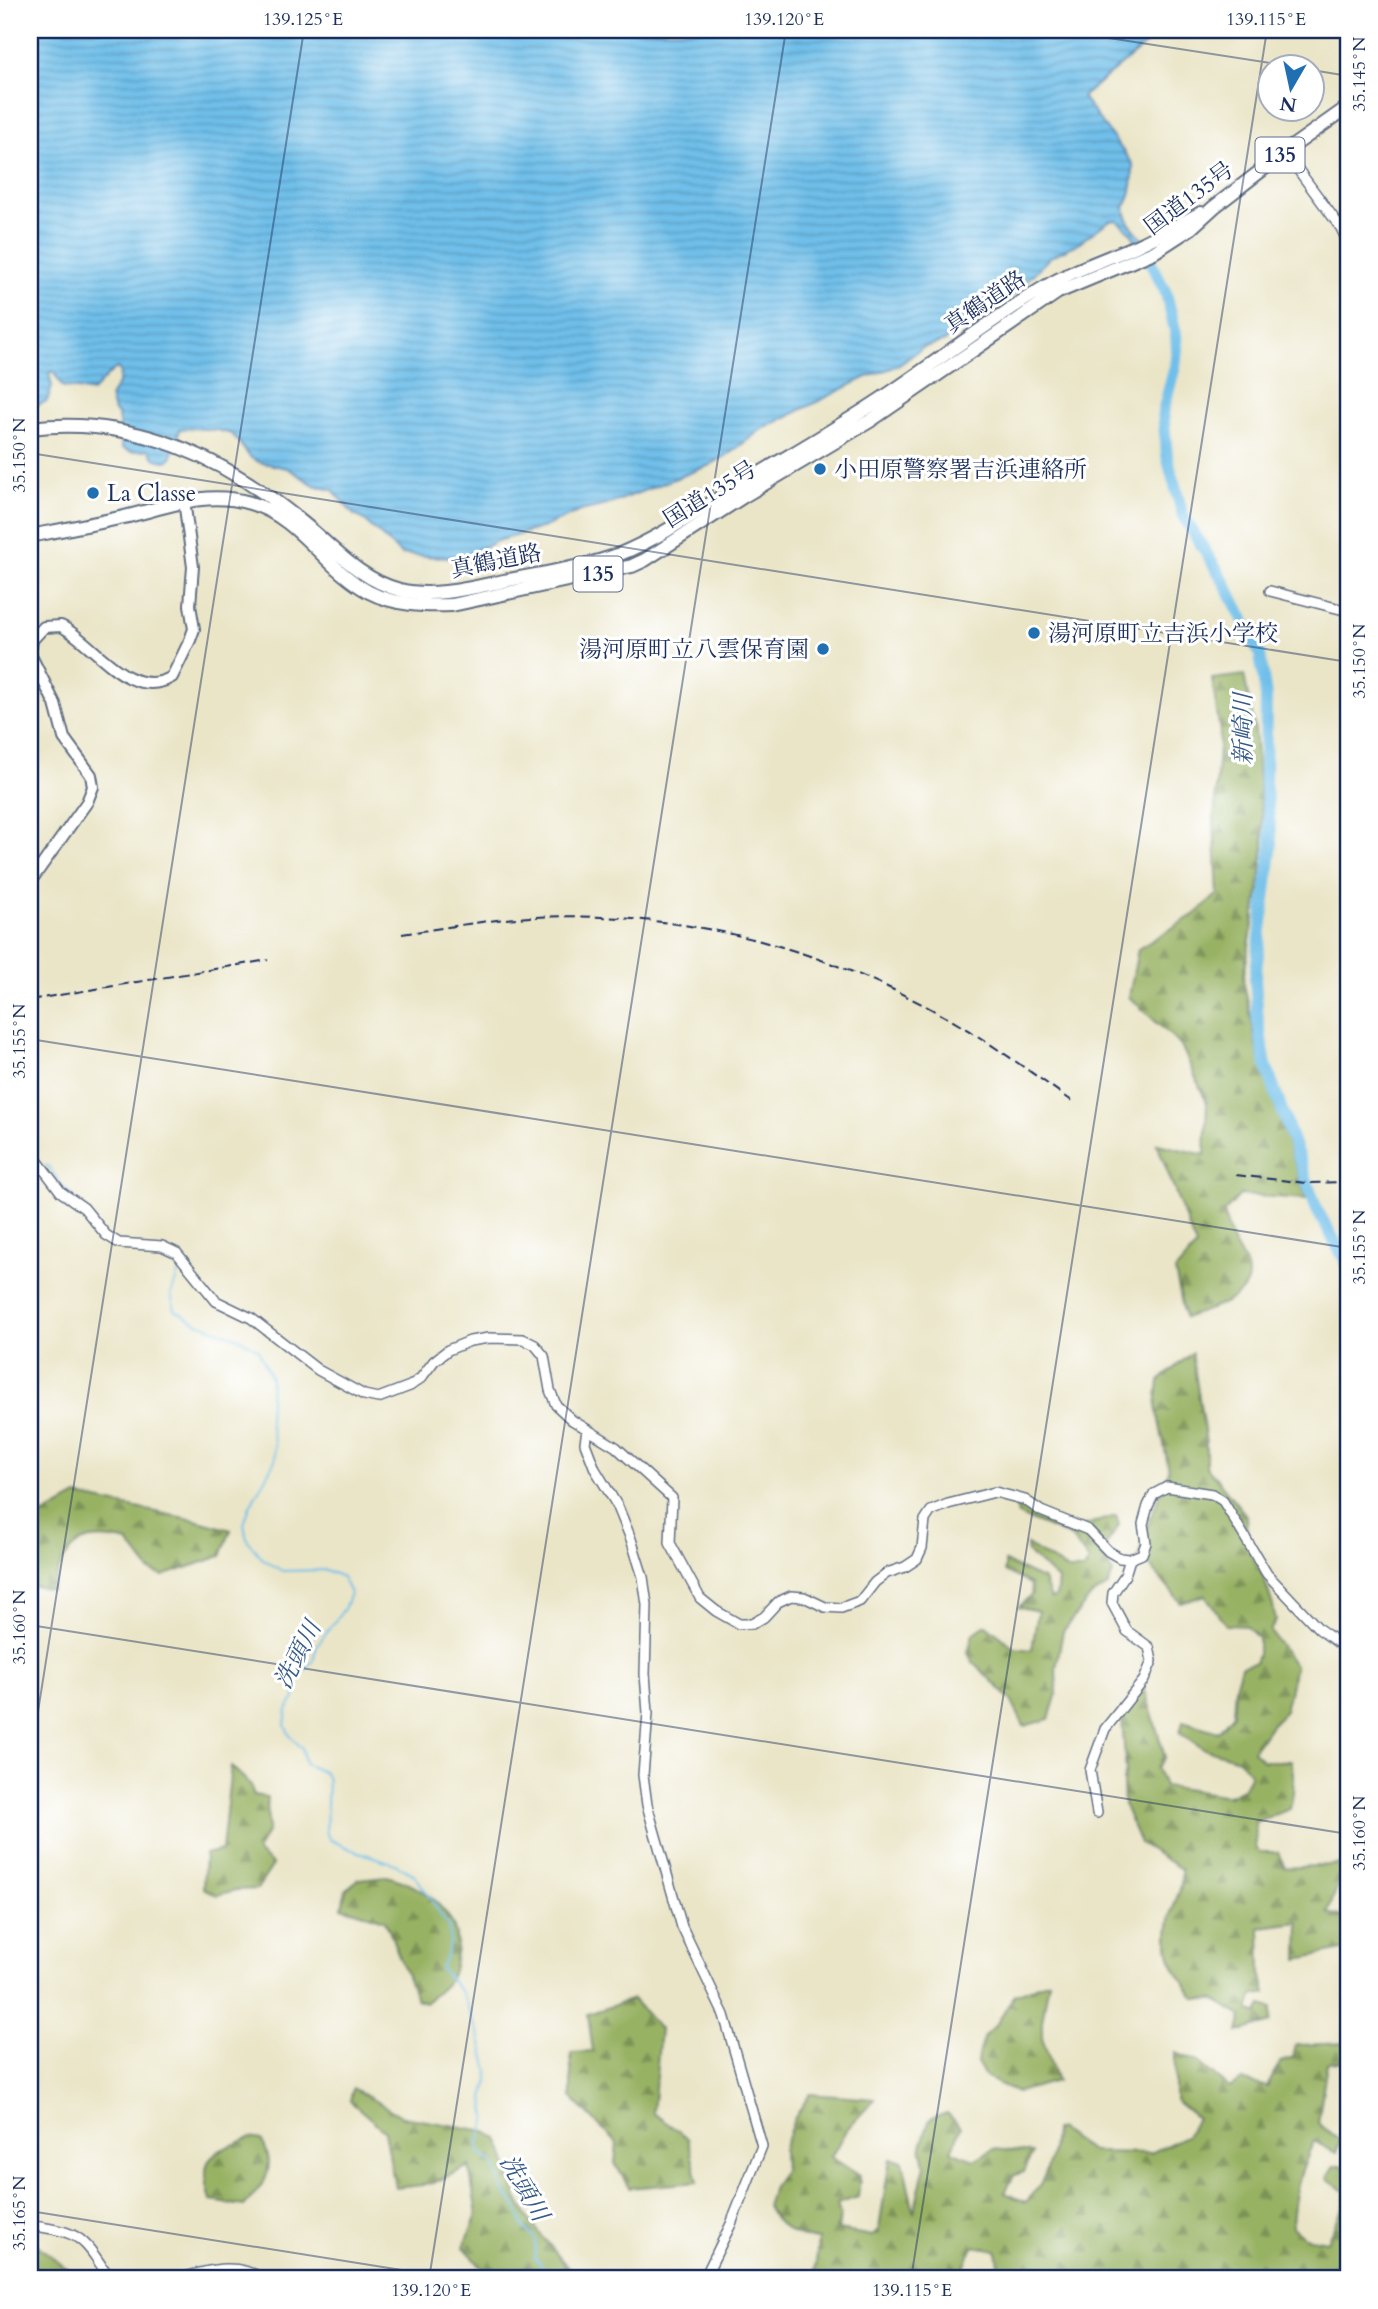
<svg xmlns="http://www.w3.org/2000/svg" width="1378" height="2309" font-family="Cardo,'Noto Serif JP',serif">
  <style>
    .forest { fill: url(#forest-firs); stroke: #5a7061; stroke-width: 2 }
    .water { fill: url(#water-rules); stroke: #4577a4; stroke-width: 2 }
    .lines { fill: none; stroke-linecap: round; stroke-linejoin: round }
    .stream { stroke: #6fbfea; stroke-width: 2 }
    .river { stroke: #6fbfea; stroke-width: 12 }
    .tertiary-casing { stroke: #636f83; stroke-width: 12 }
    .secondary-casing { stroke: #636f83; stroke-width: 14 }
    .trunk-casing { stroke: #636f83; stroke-width: 16 }
    .tertiary { stroke: #fff; stroke-width: 9 }
    .secondary { stroke: #fff; stroke-width: 10 }
    .trunk { stroke: #fff; stroke-width: 12 }
    .rail { stroke: #1b2f5e; stroke-width: 2; stroke-dasharray: 10 5; stroke-linecap: butt }
    .ticks { fill: none; stroke: #1b2f5e; stroke-width: 2; stroke-opacity: 0.45 }
    .poi-dot { fill: #1f6fb2; stroke: #fff; stroke-width: 2.5 }
    .labels { text-anchor: middle; dominant-baseline: central; stroke-width: 6; stroke-linejoin: round; paint-order: stroke }
    .shield { fill: #fff; stroke: #5f6d8e; stroke-width: 2 }
    .shield-label { font-size: 21px; font-weight: bold; fill: #1b2f5e }
    .street-label { font-size: 23px; fill: #1b2f5e; stroke: #fff }
    .poi-label { font-size: 23px; fill: #1b2f5e; stroke: #fff; text-anchor: start }
    .water-label { font-size: 24px; font-style: italic; fill: #345a88; stroke: #fff }
    .neatline { fill: none; stroke: #1b2f5e; stroke-width: 2.5 }
    .ticks-label { font-size: 18px; text-anchor: middle; fill: #1b2f5e }
  </style>
  <defs>
    <pattern id="forest-firs" width="22" height="20" patternUnits="userSpaceOnUse" patternTransform="scale(1.75)"><rect width="22" height="20" fill="#98b264"/><path d="M5 1l3.5 6h-7zM16 11l3.5 6h-7z" fill="#7b9156"/></pattern>
    <pattern id="water-rules" width="6" height="5" patternUnits="userSpaceOnUse" patternTransform="scale(1.75)"><rect width="6" height="5" fill="#6fbfea"/><path d="M0 2.5h6" fill="none" stroke="#5a9cc1"/></pattern>
  </defs>
  <rect width="100%" height="100%" fill="#fff"/>
  <filter id="ink" filterUnits="userSpaceOnUse"><feTurbulence type="fractalNoise" baseFrequency=".0143" numOctaves="2"/><feDisplacementMap in="SourceGraphic" scale="14" xChannelSelector="R" yChannelSelector="G"/><feConvolveMatrix kernelMatrix="1 2 1 2 8 2 1 2 1" color-interpolation-filters="sRGB"/></filter>
  <filter id="wash" filterUnits="userSpaceOnUse"><feTurbulence type="fractalNoise" baseFrequency=".00686" numOctaves="4" result="noise"/><feDisplacementMap in="SourceGraphic" scale="28" xChannelSelector="R" yChannelSelector="G"/><feGaussianBlur stdDeviation="1.57" result="paint"/><feColorMatrix in="noise" values="0 0 0 0 0 0 0 0 0 0 0 0 0 0 0 0 0 1.4 0 .05"/><feComposite in="paint" operator="in"/></filter>
  <g filter="url(#wash)">
    <rect width="100%" height="100%" fill="#eae5c7"/>
    <!-- forest -->
    <path class="forest" d="M1244,675L1255,731L1264,844L1259,890L1243,979L1260,1061L1307,1199L1240,1195L1224,1212C1226,1220 1228,1230 1231,1238C1235,1249 1247,1262 1248,1273C1250,1301 1205,1310 1185,1318L1175,1271L1196,1247L1157,1144L1205,1155L1207,1103L1181,1045L1129,997L1138,949L1195,914L1218,894L1214,819L1220,732L1212,679Z
      M1192,1353L1206,1443V1466L1246,1515L1247,1546L1264,1578L1273,1606L1276,1620L1270,1631L1295,1666L1285,1711L1271,1725L1253,1751L1263,1761H1291C1295,1779 1294,1792 1290,1809L1255,1822L1256,1849L1260,1852H1278L1285,1868L1345,1864L1328,1913L1348,1918V1949L1298,1959L1299,1922L1260,1927L1261,1973L1266,1993L1253,1996L1249,2010L1258,2014L1262,2005L1272,2008L1271,2022L1238,2032L1242,2016L1215,2000L1195,1998C1172,1966 1161,1954 1172,1912C1177,1892 1183,1893 1181,1869L1140,1843L1124,1806L1123,1781L1126,1771L1122,1719L1144,1687L1165,1757L1157,1768L1164,1786L1229,1796L1243,1789L1251,1774L1239,1759L1204,1749L1180,1733L1183,1721L1218,1732L1233,1714L1235,1687L1241,1666L1255,1663L1258,1654V1638L1246,1626L1226,1625L1205,1595L1181,1603L1145,1560H1138L1143,1538L1169,1470L1156,1406L1159,1381Z
      M77,1496L195,1520L231,1530L221,1556L163,1576L150,1571L128,1542C78,1531 67,1544 51,1590L30,1585V1522Z
      M1016,1506L1073,1529L1116,1516L1119,1525L1100,1554L1113,1573L1108,1586L1091,1596L1063,1631L1056,1668L1057,1693L1049,1719L1024,1726L1011,1700L972,1661L968,1652L973,1634L986,1625L1015,1648L1032,1650L1038,1611L1019,1607L1032,1594L1030,1584L1005,1571V1562L1044,1580L1051,1599L1056,1597L1058,1580L1028,1553L1027,1545L1068,1570H1084L1089,1561L1070,1536L1018,1515Z
      M231,1766L251,1785L253,1795L267,1797L268,1830L257,1852L273,1865L257,1889L236,1890L217,1895L203,1888L205,1854L222,1850Z
      M386,1876C423,1885 466,1916 455,1959C454,1966 453,1974 449,1980C443,1989 433,1996 425,2002L416,1999L385,1920L342,1907L346,1889L359,1879Z
      M1049,1981L1042,2021V2038L1057,2081L1017,2092L986,2078L977,2062L984,2036L996,2025L1015,1994Z
      M633,1999L660,2029L653,2113L688,2138L698,2182L629,2188L615,2163L617,2143L571,2097V2053L593,2052L588,2014Z
      M1348,2043V2061L1327,2063L1318,2123L1340,2141L1336,2153L1314,2141C1301,2167 1293,2197 1292,2227L1304,2237L1327,2241L1344,2206L1346,2192L1327,2178L1334,2166H1345L1348,2181V2279H1001L997,2250L973,2246L962,2272L956,2279H812L815,2276L818,2240C794,2237 778,2228 767,2206L773,2187L784,2170L783,2150L794,2119L810,2094L875,2099L846,2130L831,2157L860,2176L858,2197L837,2204L840,2215L838,2230L873,2236L879,2229L890,2159L903,2161L914,2213L925,2165L921,2146L930,2119L947,2113L961,2127L951,2151L974,2160L993,2149L1032,2153L1024,2172L1014,2175L1005,2193L1026,2202C1046,2182 1053,2158 1054,2130L1058,2129L1093,2152L1151,2153L1186,2136L1197,2118L1175,2100V2053L1198,2062L1229,2088L1242,2080L1267,2087L1281,2062L1293,2058L1296,2045Z
      M353,2088L403,2117L485,2131L498,2139L503,2150L516,2196L529,2220L577,2279H493L464,2247L477,2215L469,2166L431,2184L395,2188L385,2131L350,2101Z
      M250,2138L261,2140C279,2167 263,2186 244,2206L211,2201C198,2154 210,2154 250,2138Z
      M30,2239L72,2273L70,2279H30Z"/>
    <!-- water -->
    <path class="water" d="M30,30H1163L1082,97L1133,164C1133,178 1133,195 1124,207L1129,223L1141,237L1159,273L1155,275L1131,233L1117,220L1109,221L1077,244L1050,257L1007,301L971,322L945,341L922,348L899,365L867,377L762,429L729,454L710,465L607,505L580,511L544,527L497,541L464,556L438,557L401,554L363,519L354,515L333,490L316,486L287,468L259,462L250,457L232,434L217,430L191,428L180,429L172,456L167,461C157,461 153,459 149,449L131,452L122,448L118,414L114,412L110,397L119,382L120,371L117,368L111,372L92,392L62,386L53,371L49,373L52,387L47,401L30,409Z"/>
    <g class="lines">
      <!-- stream -->
      <path class="stream" d="M45,1166H48L62,1186L74,1196
        M181,1265L171,1295L175,1310L195,1322L239,1338L258,1349L271,1378L269,1422L274,1440L275,1460L250,1506L244,1524L247,1540L262,1558L282,1571L326,1570L342,1577L350,1593L344,1609L317,1645L313,1660L295,1685V1698L287,1710L285,1725L290,1736L302,1748L305,1764L325,1773L328,1780L326,1831L329,1839L350,1849L395,1864L415,1875L449,1927L450,1944L441,1969L462,1993L479,2036L488,2070V2083L484,2099L487,2118L478,2144L481,2153L494,2164L504,2192L516,2206L524,2227L535,2239V2258L552,2279"/>
      <!-- river -->
      <path class="river" d="M1150,261L1166,293L1176,334L1177,350L1175,366L1163,412L1167,456L1183,516L1225,583L1260,654L1266,697L1265,783L1272,843L1255,978L1258,1022L1266,1065L1317,1210L1348,1265"/>
    </g>
  </g>
  <g filter="url(#ink)">
    <g class="lines">
      <!-- tertiary casing -->
      <g class="tertiary-casing">
        <path id="tertiary" d="M1285,152L1341,228L1348,243
          M1270,591L1348,611
          M30,1160L39,1163L61,1192L84,1208L106,1235L119,1243L162,1246L177,1253L216,1301L251,1318L318,1370L364,1395L378,1398L410,1386L421,1378L434,1361L448,1350L470,1341L489,1338L523,1339L535,1345L544,1356L550,1390L556,1405L572,1420L616,1447L672,1498L670,1543L700,1598L716,1611L739,1624H752L764,1617L778,1602L791,1596L804,1597L825,1607L841,1608L860,1601L875,1582L887,1573L905,1567L917,1559L922,1548L925,1520L931,1511L948,1504L995,1492L1025,1500L1041,1511L1088,1530L1108,1551L1120,1558L1130,1559L1142,1554L1146,1543L1143,1524L1148,1506L1154,1494L1167,1487L1212,1494L1223,1501L1267,1574L1319,1629L1348,1650
          M587,1430L585,1443L595,1469L618,1507L631,1539L643,1577L647,1605L645,1674L648,1713L643,1775L647,1805L682,1927L724,2015L762,2146L731,2224L704,2279
          M1097,1813L1090,1770L1105,1729L1144,1680L1152,1661L1149,1647L1127,1631L1112,1603L1113,1593L1125,1575L1130,1559
          M30,2225C48,2229 70,2229 84,2243C95,2253 101,2268 112,2279
          M177,2279C207,2271 235,2261 263,2279
          M647,2279H662"/>
      </g>
      <!-- secondary casing -->
      <g class="secondary-casing">
        <path id="secondary" d="M30,882L87,802L93,787L91,775L64,738L55,704L30,654L32,640L44,627L61,626C94,642 129,702 172,677L190,640L194,629L190,605L193,567L184,500"/>
      </g>
      <!-- trunk casing -->
      <g class="trunk-casing">
        <path id="trunk" d="M30,428C134,415 224,457 303,523C333,547 360,580 400,590C434,598 470,588 504,581C543,573 583,568 620,554C661,537 698,511 735,488C788,456 842,426 893,391C942,358 989,321 1040,290C1070,271 1104,260 1136,246C1158,236 1179,224 1201,213
          M30,536C61,530 93,524 124,517C167,507 205,490 250,503C300,517 324,568 369,592C394,605 424,606 452,605L632,566L645,560L744,496L870,421L1058,292L1154,252L1191,228L1214,207L1293,146L1348,107"/>
      </g>
      <!-- tertiary -->
      <use href="#tertiary" class="tertiary"/>
      <!-- secondary -->
      <use href="#secondary" class="secondary"/>
      <!-- trunk -->
      <use href="#trunk" class="trunk"/>
      <!-- rail -->
      <path class="rail" d="M402,934C445,928 489,919 533,917C681,911 815,944 944,1016C989,1041 1030,1072 1072,1101
        M30,1000L268,960
        M1236,1175L1306,1183L1348,1182"/>
    </g>
  </g>
  <!-- ticks -->
  <path class="ticks" d="M1057,30L1289,66M1312,70L1348,76M30,453L1348,662M30,1039L1348,1248M30,1625L1348,1834M30,1762L304,30M30,2211L458,2279M429,2279L786,30M911,2279L1267,30"/>
  <!-- markers -->
  <g class="poi-dot">
    <circle cx="820" cy="469" r="7"/>
    <circle cx="93" cy="493" r="7"/>
    <circle cx="1034" cy="633" r="7"/>
    <circle cx="823" cy="649" r="7"/>
  </g>
  <g class="labels">
    <!-- shield labels -->
    <g class="shield">
      <rect x="1255.5" y="137.5" width="49" height="35" rx="5"/>
      <rect x="573.5" y="556.5" width="49" height="35" rx="5"/>
    </g>
    <g class="shield-label">
      <text x="1280" y="155">135</text>
      <text x="598" y="574">135</text>
    </g>
    <!-- street labels -->
    <g class="street-label">
      <text transform="translate(1189 198) rotate(-37)">国道135号</text>
      <text transform="translate(985 302) rotate(-34)">真鶴道路</text>
      <text transform="translate(710 494) rotate(-32)">国道135号</text>
      <text transform="translate(496 561) rotate(-11)">真鶴道路</text>
    </g>
    <!-- poi labels -->
    <g class="poi-label">
      <text x="834" y="469">小田原警察署吉浜連絡所</text>
      <text x="107" y="493">La Classe</text>
      <text x="1048" y="633">湯河原町立吉浜小学校</text>
      <text x="809" y="649" text-anchor="end">湯河原町立八雲保育園</text>
    </g>
    <!-- water labels -->
    <g class="water-label">
      <text transform="translate(1243 729) rotate(-90)">新崎川</text>
      <text transform="translate(298 1655) rotate(-63)">洗頭川</text>
      <text transform="translate(524 2188) rotate(60)">洗頭川</text>
    </g>
  </g>
  <!-- margin -->
  <rect width="1378" height="2309" fill="none" stroke="#fff" stroke-width="77"/>
  <!-- north arrow -->
  <g transform="translate(1291 88) rotate(189)"><circle r="33" fill="#ffffff" stroke="#a4acbf" stroke-width="2"/>
  <path d="M0-5L12 26L0 18L-12 26Z" fill="#1f6fb2"/>
  <text y="-10" font-size="19" font-weight="bold" text-anchor="middle" fill="#1b2f5e">N</text>
  </g>
  <rect x="38" y="38" width="1302" height="2232" class="neatline"/>
  <g class="ticks-label">
    <text x="303" y="25">139.125°E</text>
    <text x="784" y="25">139.120°E</text>
    <text x="1266" y="25">139.115°E</text>
    <text transform="translate(1359 74) rotate(-90)" y="6">35.145°N</text>
    <text transform="translate(19 455) rotate(-90)" y="6">35.150°N</text>
    <text transform="translate(1359 661) rotate(-90)" y="6">35.150°N</text>
    <text transform="translate(19 1041) rotate(-90)" y="6">35.155°N</text>
    <text transform="translate(1359 1247) rotate(-90)" y="6">35.155°N</text>
    <text transform="translate(19 1627) rotate(-90)" y="6">35.160°N</text>
    <text transform="translate(1359 1833) rotate(-90)" y="6">35.160°N</text>
    <text transform="translate(19 2213) rotate(-90)" y="6">35.165°N</text>
    <text x="431" y="2296">139.120°E</text>
    <text x="912" y="2296">139.115°E</text>
  </g>
</svg>
